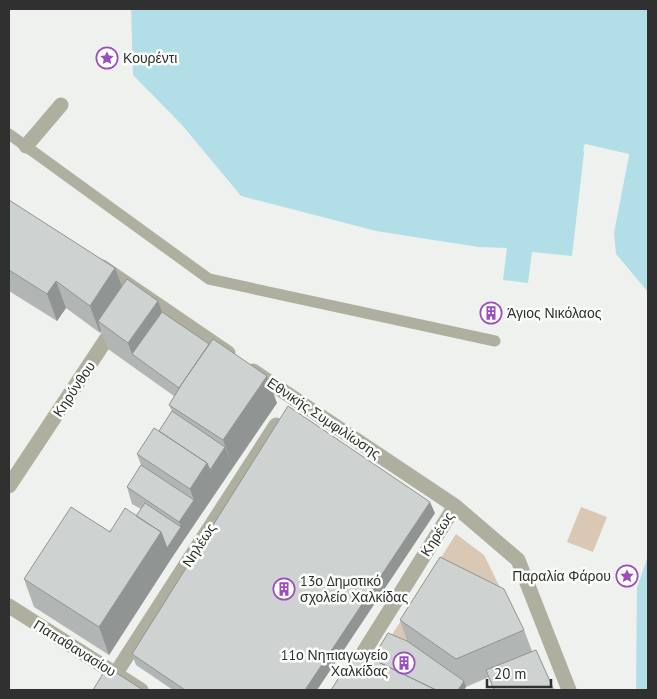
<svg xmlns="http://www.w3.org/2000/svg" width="657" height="699" font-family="'PT Sans',sans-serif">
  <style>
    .green { fill: #d9c8b3 }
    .water { fill: #b2dfe7 }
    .pier { fill: #eef1ed }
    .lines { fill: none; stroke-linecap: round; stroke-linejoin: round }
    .lane { stroke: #afafa0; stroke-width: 11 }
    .street { stroke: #afafa0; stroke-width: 15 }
    .wall { fill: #b1b5b4 }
    .shaded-wall { fill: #909492 }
    .building { fill: #ced3d1; stroke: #909492 }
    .labels { text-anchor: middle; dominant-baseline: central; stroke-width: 5; stroke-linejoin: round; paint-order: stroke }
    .poi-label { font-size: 14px; fill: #2f302f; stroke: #fbfefb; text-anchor: start }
    .street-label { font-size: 14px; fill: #2f302f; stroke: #fbfefb }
  </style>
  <rect width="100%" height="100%" fill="#eef1ed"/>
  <!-- green -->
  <path class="green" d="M581,507L607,517L593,552L567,542Z
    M456,534L484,555L514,616L409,647L390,638Z"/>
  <!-- water -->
  <path class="water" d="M131,9H648V292L616,254L614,232L629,155L585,144L572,256L532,252L528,283L503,280L507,248L479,247L376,231L241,196L182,125L133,75Z
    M648,556V690H636L637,588Z"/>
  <!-- pier -->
  <path class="pier" d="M585,144L629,154L614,232H611L626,156L586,147V152L583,151Z"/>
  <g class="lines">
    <!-- lane -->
    <path class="lane" d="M9,134L209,279L495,341"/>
    <!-- street -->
    <path class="street" d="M26,146L61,105
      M102,267L228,353
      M253,371L455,506L518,560L569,690
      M9,486L115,326
      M9,606L141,690
      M105,690L276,425
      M340,690L455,506"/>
  </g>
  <!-- wall -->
  <path class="wall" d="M9,200L122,287L158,301L162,312L277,403L171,559L109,655L34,607L24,579L136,516L141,509L132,504L127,487L141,465L137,454L159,431L172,411L169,405L174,396L108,349L101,331L100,333L66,308L57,321L9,291Z
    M485,310L495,311L494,317L487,316Z
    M435,513L317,690H173L136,665L132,654Z
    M400,620L524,630L532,651L554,690H494L489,677L466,687L464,690H331L372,659L407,641Z"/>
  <!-- shaded-wall -->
  <path class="shaded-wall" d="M115,268L125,295L98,321L101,331L100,333L90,306Z
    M56,281L66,308L57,321L47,294Z
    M158,301L168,328L132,354L128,343Z
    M493,305L495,311L494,317L492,311Z
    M267,376L277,403L233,467L223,440Z
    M225,447L233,467L171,559L109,655L99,627L161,532L181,527L179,522L194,500L190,489L207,463Z
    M430,502L435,513L317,690H305Z
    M464,681L466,687L464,690H458Z"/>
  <!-- building -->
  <path class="building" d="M9,200L115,268L90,306L56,281L47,294L9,270Z
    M127,279L158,301L128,343L98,321Z
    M486,304L493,305L492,311L485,310Z
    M162,312L209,344L179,388L132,354Z
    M213,339L267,376L223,440L169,405L183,382Z
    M288,406L430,502L305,690H185L132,654Z
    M172,411L225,447L210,470L207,463L159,431Z
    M154,428L207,463L190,489L137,454Z
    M141,465L194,500L179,522L127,487Z
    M145,503L181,527L167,548L161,532L136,516Z
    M71,507L110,532L125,508L161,532L99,627L24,579Z
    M440,557L504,589L524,630L456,659L400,620Z
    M388,633L407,641L464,681L458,690H436L372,659Z
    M536,650L554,690H494L486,670Z
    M356,651L436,690H331Z
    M107,667L143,690H93Z"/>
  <!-- icons -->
  <defs>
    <g id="sight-ring" transform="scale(1.125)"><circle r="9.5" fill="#fbfefb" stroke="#9c4dbe" stroke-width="1.5"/><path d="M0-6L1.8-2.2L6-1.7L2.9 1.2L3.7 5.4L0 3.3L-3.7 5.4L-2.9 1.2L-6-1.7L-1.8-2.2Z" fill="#9c4dbe"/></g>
    <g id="building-ring" transform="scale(1.125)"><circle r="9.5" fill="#fbfefb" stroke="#9c4dbe" stroke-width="1.5"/><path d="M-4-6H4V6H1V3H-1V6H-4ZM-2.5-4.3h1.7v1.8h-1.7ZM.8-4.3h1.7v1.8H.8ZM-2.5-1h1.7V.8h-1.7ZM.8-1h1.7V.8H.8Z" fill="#9c4dbe"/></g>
  </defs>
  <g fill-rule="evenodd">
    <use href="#sight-ring" x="107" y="58"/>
    <use href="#building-ring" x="491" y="313"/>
    <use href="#sight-ring" x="627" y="576"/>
    <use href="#building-ring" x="284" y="589"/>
    <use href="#building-ring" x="404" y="663"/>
  </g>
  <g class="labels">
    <!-- poi labels -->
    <g class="poi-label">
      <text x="123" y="58">Κουρέντι</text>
      <text x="507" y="313">Άγιος Νικόλαος</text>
      <text x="611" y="576" text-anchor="end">Παραλία Φάρου</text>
      <text x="300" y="581">13ο Δημοτικό<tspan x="300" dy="16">σχολείο Χαλκίδας</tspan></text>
      <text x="388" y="655" text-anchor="end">11ο Νηπιαγωγείο<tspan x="388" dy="16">Χαλκίδας</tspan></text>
    </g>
    <!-- street labels -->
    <g class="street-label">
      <text transform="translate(74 389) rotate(-56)">Κηρύνθου</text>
      <text transform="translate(324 418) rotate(34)">Εθνικής Συμφιλίωσης</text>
      <text transform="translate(437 534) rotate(-58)">Κηρέως</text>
      <text transform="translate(199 545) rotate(-57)">Νηλέως</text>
      <text transform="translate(75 648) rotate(32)">Παπαθανασίου</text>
    </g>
  </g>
  <!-- border -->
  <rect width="657" height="699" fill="none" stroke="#2f302f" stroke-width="20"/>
  <!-- scale -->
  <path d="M487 679v8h64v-8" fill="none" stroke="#2f302f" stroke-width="2.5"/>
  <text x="494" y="679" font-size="15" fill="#2f302f" stroke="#fbfefb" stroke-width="4" paint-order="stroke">20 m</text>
</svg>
